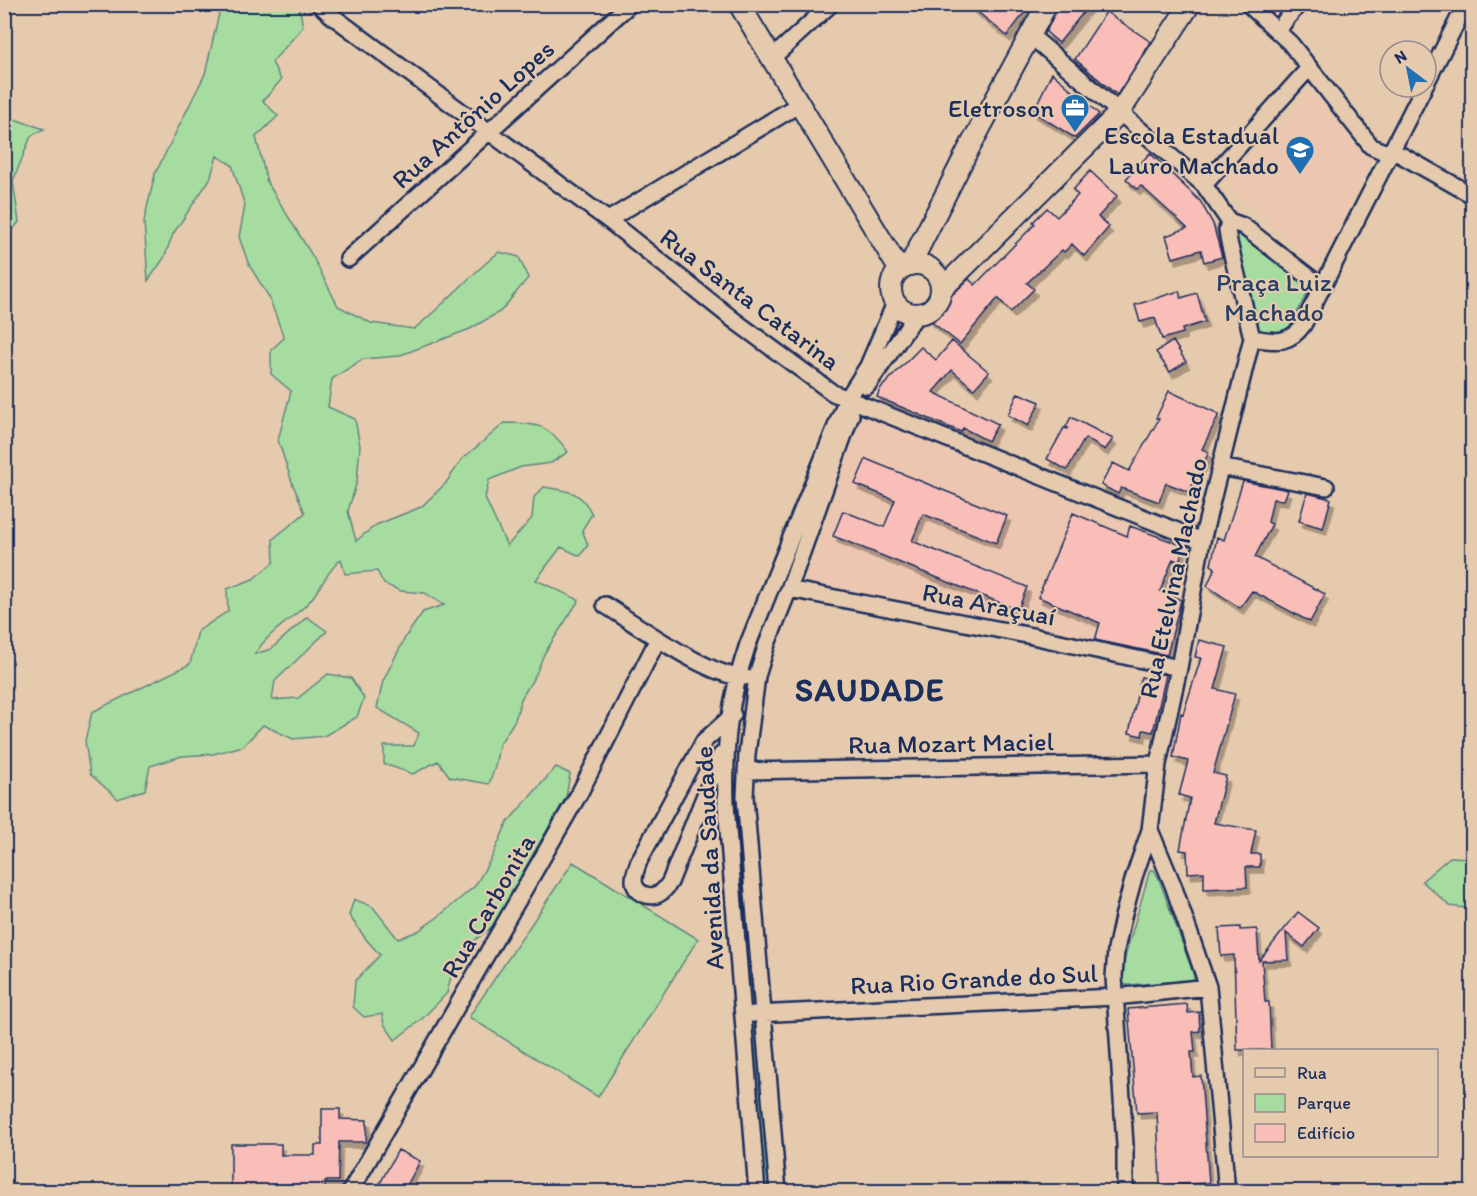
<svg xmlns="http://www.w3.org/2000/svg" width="1477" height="1196" font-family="Itim,sans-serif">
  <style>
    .built { fill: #ecc6b1 }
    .green { fill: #a6dca0; stroke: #60867f; stroke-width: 1.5 }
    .building { fill: #fabeb9; stroke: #1b2f5e; stroke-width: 1.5; filter: url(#shadow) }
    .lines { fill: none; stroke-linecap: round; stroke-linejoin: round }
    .minor-casing { stroke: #1b2f5e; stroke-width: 20 }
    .tertiary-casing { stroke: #1b2f5e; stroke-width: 24 }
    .minor { stroke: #e6caad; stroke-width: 15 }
    .tertiary { stroke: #e6caad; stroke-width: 20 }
    .labels { text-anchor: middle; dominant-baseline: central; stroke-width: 4.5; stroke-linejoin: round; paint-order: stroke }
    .poi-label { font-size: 26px; fill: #1b2f5e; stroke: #e6caad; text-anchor: end }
    .street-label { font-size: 26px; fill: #1b2f5e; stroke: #e6caad }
    .park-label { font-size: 26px; fill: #294065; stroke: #e6caad }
    .district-label { font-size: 32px; font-weight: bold; letter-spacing: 1.5px; fill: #1b2f5e; stroke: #e6caad }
  </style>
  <defs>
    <filter id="shadow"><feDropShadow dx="3.5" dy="6" stdDeviation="0" flood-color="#0004"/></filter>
  </defs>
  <rect width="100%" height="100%" fill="#e6caad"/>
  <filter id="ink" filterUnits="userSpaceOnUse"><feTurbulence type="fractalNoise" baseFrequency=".0167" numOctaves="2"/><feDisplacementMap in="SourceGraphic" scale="12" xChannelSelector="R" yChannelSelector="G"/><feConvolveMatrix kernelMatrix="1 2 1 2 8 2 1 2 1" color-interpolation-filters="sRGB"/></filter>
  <g filter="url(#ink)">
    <!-- built -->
    <path class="built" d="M1312,92L1368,162V167L1324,258L1314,263L1228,184Z
      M863,415L1128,525L1092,642L806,582Z"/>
    <!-- green -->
    <path class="green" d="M221,5H299L303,27L272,62L281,80L263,101L278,116L256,137L267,182L313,257L338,306L371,323L414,329C444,305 469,276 499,252L519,257L528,278L501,311L470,329L398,356L363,359L332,379L328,407L355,419L360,446L357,481L348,511L356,541L376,525L421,507L446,483L462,459L505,423C538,423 549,425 568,452L551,463L521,467L489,480L485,498L507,546L532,518L534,497L544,487C569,491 580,490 592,514L582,530L588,545L580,556L561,547L536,580L579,600L544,654L536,674L521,699L515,720L499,745L495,767L489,784L450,777L438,761L413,774L384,764V746H414L419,733L377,708L383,681L406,636L423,612L444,605L425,593L401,591L384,584L377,571L345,574L341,559C326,572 320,591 307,604C289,622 269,631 255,654L271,649L307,617L327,631L275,681L272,700L298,698L328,674L351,678L364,698L357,717L324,736L293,739L263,725L243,746L213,754L182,756L150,766L145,790L118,799L90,774L85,741L92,712L190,664L198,631L228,611L227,589L253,579L274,562L273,539L305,513L293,485L278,440L291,391L271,374V350L284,338L269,297L249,265L239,237L245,206L232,165L217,156L210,179L173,234L164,258L148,281L144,221L155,174L205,74Z
      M5,116L44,129L31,136L13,181L19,222L5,239Z
      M1233,230H1239L1310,288L1288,330L1281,332L1256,331Z
      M556,767L570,774L566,797L520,877L498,922L470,944L452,972L447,993L423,1018L395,1040L384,1024L382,1014L364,1017L353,1007L355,981L380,955L365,938L349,915L354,899L373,907L398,939L418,931L438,917L475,886L492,857L507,823Z
      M735,781L739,783L753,988V993L750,995H748L732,786Z
      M1450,857L1472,858V909L1450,906L1422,881Z
      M573,862L698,939L598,1097L469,1017Z
      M1150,870H1154L1159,879L1193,973L1194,978L1188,981L1126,985L1121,981V971Z
      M753,1027L757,1029L772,1191H765L751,1028Z"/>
    <!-- building -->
    <path class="building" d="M968,4H1031L1007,36Z
      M1059,4H1090L1059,43L1046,32Z
      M1263,4H1286L1276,17Z
      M1106,12L1151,42L1117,95L1075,59Z
      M1052,73L1099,114L1075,138L1033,112Z
      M1150,153L1200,201L1213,224L1222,257L1204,262L1201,250L1173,258L1166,236L1187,228L1141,186L1137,189L1126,179Z
      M1090,171L1117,196L1098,217L1109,227L1084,256L1072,244L1064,252L1062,250L1027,283L1034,289L1011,312L998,298L960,344L929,320L944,302L969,279L975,285L1035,224L1033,222L1047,208L1057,217L1078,195L1073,190Z
      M1179,291L1181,298L1197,293L1205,322L1182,329L1183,333L1162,339L1155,318L1140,322L1135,305Z
      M952,341L989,372L974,389L952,370L933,392L998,424L988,441L963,428L961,432L877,397L880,389L921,347L936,360Z
      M1173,341L1186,362L1170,372L1156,352Z
      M1169,391L1219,414L1202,449L1209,452L1189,492L1166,483L1159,502L1121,488L1118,494L1101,485L1113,463L1129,471L1159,419L1156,418Z
      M1018,393L1040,402L1028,426L1008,415Z
      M1071,417L1113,439L1105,450L1085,438L1067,470L1047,459L1064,428L1067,429L1068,428L1066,427Z
      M866,459L1007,516L996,543L923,514L912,541L1027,587L1018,610L833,536L843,511L884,527L895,500L855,484Z
      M1243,481L1288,490L1284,500L1273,499L1268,522L1272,524L1255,557L1325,594L1310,622L1252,591L1240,608L1207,586L1215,568L1211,565L1217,537L1224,540Z
      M1307,493L1331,499L1323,528L1299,521Z
      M1073,513L1127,536L1130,526L1184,546L1179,562L1173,559L1160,591L1181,600L1167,655L1095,640L1100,623L1038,597Z
      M1199,640L1227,647L1215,689L1235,694L1213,773L1226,776L1214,823L1256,830L1251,854H1260V867H1246L1247,887L1204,889V872L1188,873L1187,851L1180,850L1190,798L1179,795L1188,761L1173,757L1181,713L1183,714L1201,658L1195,657Z
      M1152,672L1166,675L1153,732L1143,730L1142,736L1129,733L1141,677L1150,679Z
      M1298,912L1319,928L1304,947L1286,933L1288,960L1262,961L1265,1002H1269L1271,1050H1237L1234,955L1221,956L1219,928L1240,927V930L1257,929L1259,961Z
      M1187,1004L1188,1013L1199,1012L1200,1031L1193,1032L1195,1052H1191L1193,1077L1201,1076L1209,1183L1160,1185L1157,1112L1137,1113L1128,1009Z
      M322,1109H340V1119L367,1120L366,1142H339L338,1181H325V1188H313V1191H231V1144H281V1155H315V1145H322Z
      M398,1150L420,1161L404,1191H376Z"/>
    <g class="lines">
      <!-- minor casing -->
      <g class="minor-casing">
        <path id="minor" d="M319,4L331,15L608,220L735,321L833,393L1202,541
          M1248,4L1290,43L1371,146L1384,152L1392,150L1472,195
          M1278,31L1287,18L1299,4
          M1030,35L1204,185L1229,221L1227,230L1229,242L1252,338L1202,541L1179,668L1158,764L1150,830L1134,877L1123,917L1116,950L1114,977L1125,1145V1192
          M771,59L831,4
          M1426,83L1466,4
          M1204,185L1309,68
          M608,220L798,105
          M1229,221L1243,226L1322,287
          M348,259L630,4
          M1252,338C1274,341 1288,346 1303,325L1424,87
          M867,386L917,314
          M1220,467L1326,487
          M789,589L1032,636L1179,668
          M605,605C636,624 712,679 745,677
          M721,755L670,882C667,886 664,891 660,893C650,900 634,893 634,880C634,874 637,867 639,861L704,741L733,715
          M746,771L1158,764
          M1150,830L1173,885L1208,987L1227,1192
          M753,1014L1115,997L1208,987
          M350,1192L579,794L658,639
          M757,1192L726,804C724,743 729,701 748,644L847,399L868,366L895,303
          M778,1192L745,797L747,754L757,676L767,644L789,589L851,415"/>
      </g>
      <!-- tertiary casing -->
      <g class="tertiary-casing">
        <path id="tertiary" d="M739,4L899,269
          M891 289a25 25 0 1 1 50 0a25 25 0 1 1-50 0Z
          M910,265L966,154L1047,4
          M941,290L1119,113L1190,4"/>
      </g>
      <!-- minor -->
      <use href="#minor" class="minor"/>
      <!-- tertiary -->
      <use href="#tertiary" class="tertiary"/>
    </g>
  </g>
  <!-- icons -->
  <defs>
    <g id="office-pin" transform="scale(1.5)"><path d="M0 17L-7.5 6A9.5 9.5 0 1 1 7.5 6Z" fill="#1f6fb2" stroke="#e6caad"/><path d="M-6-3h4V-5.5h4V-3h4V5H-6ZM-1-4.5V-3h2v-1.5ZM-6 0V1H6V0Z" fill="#fff"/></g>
    <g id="school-pin" transform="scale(1.5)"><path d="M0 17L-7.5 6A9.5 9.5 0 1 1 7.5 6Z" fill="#1f6fb2" stroke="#e6caad"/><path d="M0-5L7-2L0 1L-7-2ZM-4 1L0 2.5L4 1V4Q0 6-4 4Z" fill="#fff"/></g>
  </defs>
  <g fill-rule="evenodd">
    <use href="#office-pin" x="1075" y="108"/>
    <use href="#school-pin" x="1300" y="150"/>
  </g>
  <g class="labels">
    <!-- poi labels -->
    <g class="poi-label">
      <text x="1054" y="108">Eletroson</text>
      <text x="1279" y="135">Escola Estadual<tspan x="1279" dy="30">Lauro Machado</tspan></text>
    </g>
    <!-- street labels -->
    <g class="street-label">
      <text transform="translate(473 114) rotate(-42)">Rua Antônio Lopes</text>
      <text transform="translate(750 299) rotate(37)">Rua Santa Catarina</text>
      <text transform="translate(1173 578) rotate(-78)">Rua Etelvina Machado</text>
      <text transform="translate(989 604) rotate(11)">Rua Araçuaí</text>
      <text transform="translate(951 743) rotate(-1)">Rua Mozart Maciel</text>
      <text transform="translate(709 858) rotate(-93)">Avenida da Saudade</text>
      <text transform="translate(488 906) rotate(-60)">Rua Carbonita</text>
      <text transform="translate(974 979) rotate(-3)">Rua Rio Grande do Sul</text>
    </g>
    <!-- park labels -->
    <g class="park-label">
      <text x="1274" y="282">Praça Luiz<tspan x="1274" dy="30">Machado</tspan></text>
    </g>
    <!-- district labels -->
    <g class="district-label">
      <text x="870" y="690">SAUDADE</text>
    </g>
  </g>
  <!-- margin -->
  <rect width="1477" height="1196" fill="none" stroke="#e6caad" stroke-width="24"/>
  <rect x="12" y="12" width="1453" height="1172" fill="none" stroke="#1b2f5e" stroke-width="2" filter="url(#ink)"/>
  <!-- legend -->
  <rect x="1243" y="1049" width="195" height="108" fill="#e6caad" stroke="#958c8d" stroke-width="1.5"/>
  <rect x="1255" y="1068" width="30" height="9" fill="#e6caad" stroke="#958c8d" stroke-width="1.5"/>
  <text x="1297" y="1079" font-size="18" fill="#1b2f5e">Rua</text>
  <rect x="1255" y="1094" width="30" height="18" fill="#a6dca0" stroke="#958c8d" stroke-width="1.5"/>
  <text x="1297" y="1109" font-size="18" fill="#1b2f5e">Parque</text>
  <rect x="1255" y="1124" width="30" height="18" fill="#fabeb9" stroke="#958c8d" stroke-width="1.5"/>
  <text x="1297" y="1139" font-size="18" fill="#1b2f5e">Edifício</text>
  <!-- north arrow -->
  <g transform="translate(1408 69) rotate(328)"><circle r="28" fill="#e6caad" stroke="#958c8d" stroke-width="1.5"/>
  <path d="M0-4.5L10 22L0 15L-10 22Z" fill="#1f6fb2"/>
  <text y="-9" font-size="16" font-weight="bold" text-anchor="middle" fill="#1b2f5e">N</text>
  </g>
</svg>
